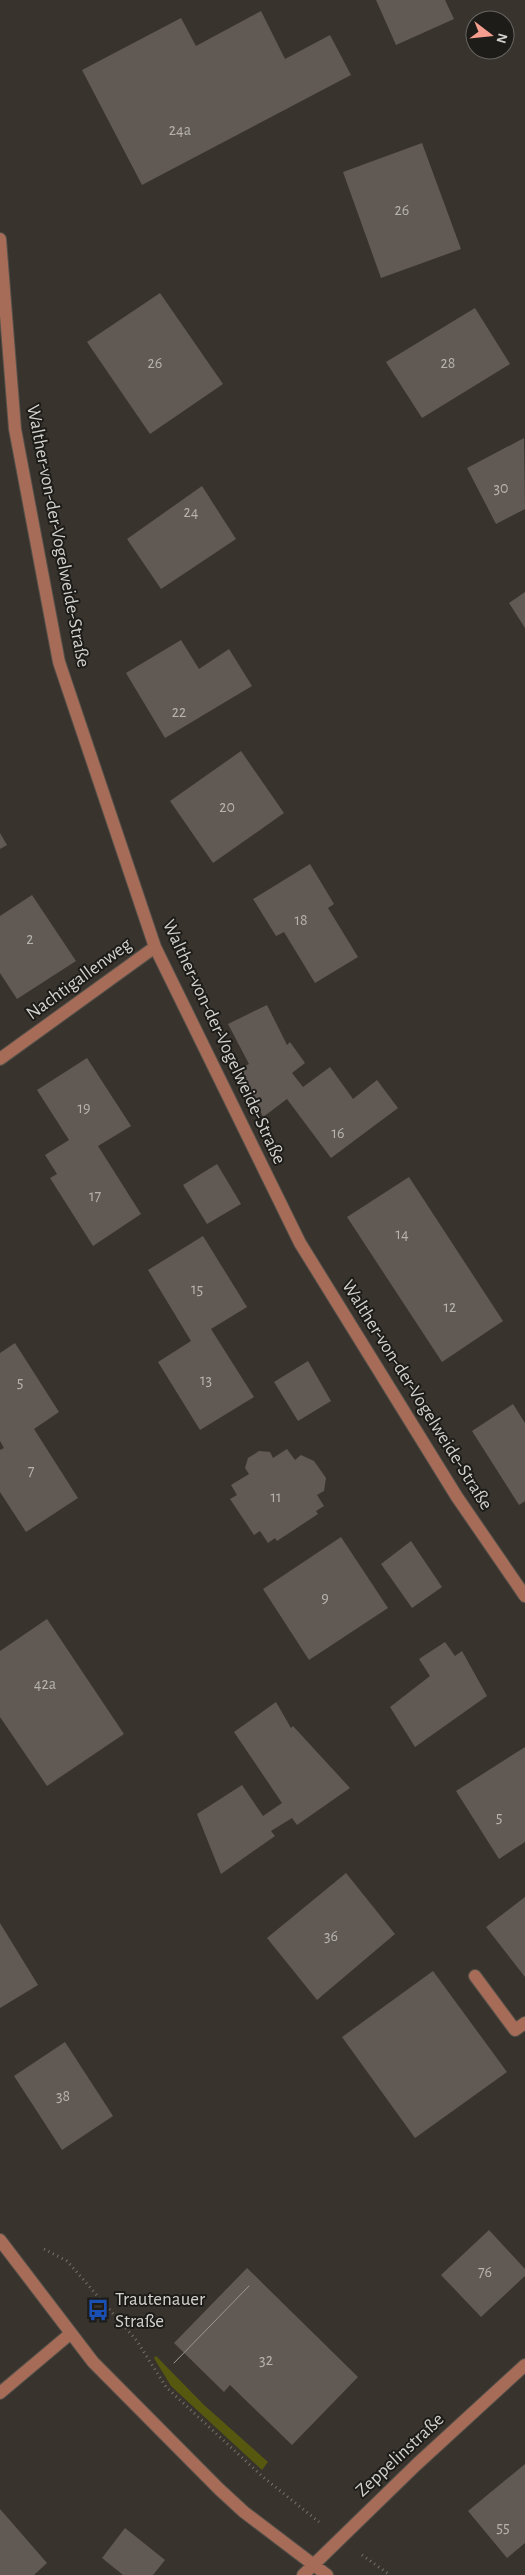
<svg xmlns="http://www.w3.org/2000/svg" width="525" height="2575" font-family="'Alegreya Sans',sans-serif">
  <style>
    .green { fill: #575810 }
    .building { fill: #615954 }
    .lines { fill: none; stroke-linecap: round; stroke-linejoin: round }
    .minor-casing { stroke: #54504a; stroke-width: 14 }
    .path { stroke: #75716c; stroke-width: 3; stroke-dasharray: 1 4; stroke-linecap: butt }
    .minor { stroke: #a66c58; stroke-width: 12 }
    .tram { stroke: #9b9893; stroke-width: 1 }
    .labels { text-anchor: middle; dominant-baseline: central; stroke-width: 4; stroke-linejoin: round; paint-order: stroke }
    .number-label { font-size: 16px; fill: #b6b3af }
    .street-label { font-size: 19px; fill: #d3d1cd; stroke: #1d1c19 }
    .poi-label { font-size: 19px; fill: #d3d1cd; stroke: #1d1c19; text-anchor: start }
  </style>
  <rect width="100%" height="100%" fill="#38342d"/>
  <!-- green -->
  <path class="green" d="M156,2356L204,2405L268,2462L262,2470L171,2386L154,2358Z"/>
  <!-- building -->
  <path class="building" d="M376,0H445L454,19L396,45Z
    M261,11L285,59L330,35L351,75L142,185L82,70L181,18L196,46Z
    M422,143L461,249L381,278L343,172Z
    M160,293L223,384L150,434L87,342Z
    M475,308L510,364L422,418L386,362Z
    M524,438L525,509L496,524L467,468Z
    M202,486L236,539L161,589L127,539Z
    M525,592V628L509,603Z
    M181,640L199,669L229,649L252,686L165,738L126,673Z
    M241,751L284,813L213,863L170,801Z
    M0,833L7,845L0,849Z
    M310,864L334,904L328,908L358,957L315,983L284,932L276,936L253,899Z
    M32,895L76,961L17,999L0,973V916Z
    M267,1005L287,1045L290,1042L305,1063L292,1073L303,1087L330,1067L353,1099L377,1080L398,1108L331,1158L287,1099L263,1117L241,1068L249,1064L228,1024Z
    M87,1058L131,1126L98,1146L141,1214L93,1246L50,1178L57,1174L45,1155L69,1140L37,1090Z
    M217,1164L241,1204L207,1224L183,1185Z
    M409,1177L503,1321L442,1362L347,1217Z
    M203,1236L247,1307L211,1329L254,1397L200,1430L158,1362L191,1341L148,1270Z
    M15,1343L59,1412L34,1429L78,1498L26,1532L0,1492V1450L4,1448L0,1441V1353Z
    M308,1361L331,1401L298,1421L274,1382Z
    M513,1404L525,1423V1501L519,1505L472,1431Z
    M287,1449L295,1460L301,1455L314,1461L326,1478L324,1491L317,1495L324,1506L316,1511L318,1514L277,1541L275,1538L268,1543L260,1531L254,1535L230,1499L237,1495L231,1485L249,1474L245,1468L248,1458L259,1451L270,1452L273,1458Z
    M341,1537L388,1608L309,1660L263,1589Z
    M411,1541L442,1587L412,1608L381,1564Z
    M47,1619L124,1734L47,1786L0,1717V1651Z
    M445,1642L455,1656L462,1651L487,1696L415,1747L390,1707L430,1676L419,1659Z
    M276,1702L291,1728L293,1726L350,1788L297,1825L292,1818L271,1831L275,1836L221,1874L197,1814L242,1785L263,1816L282,1803L234,1732Z
    M525,1747V1842L499,1859L456,1791Z
    M346,1873L395,1934L317,2000L267,1938Z
    M525,1897V1977L486,1927Z
    M0,1923L38,1985L0,2008Z
    M433,1971L507,2072L415,2138L342,2037Z
    M65,2042L113,2116L62,2150L14,2076Z
    M489,2230L525,2269V2276L481,2317L441,2275Z
    M247,2268L358,2377L292,2445L230,2385L224,2392L174,2343Z
    M525,2464V2543L507,2558L468,2511Z
    M0,2509L47,2563L34,2575H0Z
    M125,2528L165,2560L153,2575H123L102,2558Z"/>
  <g class="lines">
    <!-- minor casing -->
    <g class="minor-casing">
      <path id="minor" d="M0,239L15,429L59,662L155,947L300,1243L457,1497L525,1596
        M0,1059L155,947
        M475,1976L515,2030L525,2023
        M0,2240L93,2362L219,2489L244,2512L327,2575
        M0,2393L70,2334
        M303,2575L416,2465L525,2365"/>
    </g>
    <!-- path -->
    <path class="path" d="M44,2249L67,2261L137,2341L166,2387L263,2477L319,2522
      M362,2555L390,2575"/>
    <!-- minor -->
    <use href="#minor" class="minor"/>
    <!-- tram -->
    <path class="tram" d="M174,2363L249,2286"/>
  </g>
  <!-- icons -->
  <defs>
    <g id="bus-bare" transform="scale(1.725)"><path d="M-5-6H5V4H4V6H2V4H-2V6H-4V4H-5ZM-3.5-4V0h7V-4ZM-3.5 1.2v1.5H-2V1.2ZM2 1.2v1.5H3.5V1.2Z" fill="#1a4fb4" stroke="#1d1c19" stroke-width="2.5" paint-order="stroke"/></g>
  </defs>
  <g fill-rule="evenodd">
    <use href="#bus-bare" x="98" y="2310"/>
  </g>
  <g class="labels">
    <!-- number labels -->
    <g class="number-label">
      <text x="180" y="130">24a</text>
      <text x="402" y="210">26</text>
      <text x="155" y="363">26</text>
      <text x="448" y="363">28</text>
      <text x="501" y="488">30</text>
      <text x="191" y="512">24</text>
      <text x="179" y="712">22</text>
      <text x="227" y="807">20</text>
      <text x="301" y="920">18</text>
      <text x="30" y="939">2</text>
      <text x="84" y="1108">19</text>
      <text x="338" y="1133">16</text>
      <text x="95" y="1196">17</text>
      <text x="402" y="1234">14</text>
      <text x="197" y="1289">15</text>
      <text x="450" y="1307">12</text>
      <text x="206" y="1380">13</text>
      <text x="20" y="1382">5</text>
      <text x="31" y="1471">7</text>
      <text x="276" y="1497">11</text>
      <text x="325" y="1598">9</text>
      <text x="45" y="1684">42a</text>
      <text x="499" y="1817">5</text>
      <text x="331" y="1936">36</text>
      <text x="63" y="2096">38</text>
      <text x="485" y="2272">76</text>
      <text x="266" y="2360">32</text>
      <text x="503" y="2527">55</text>
    </g>
    <!-- street labels -->
    <g class="street-label">
      <text transform="translate(58 536) rotate(79)">Walther-von-der-Vogelweide-Straße</text>
      <text transform="translate(79 979) rotate(-36)">Nachtigallenweg</text>
      <text transform="translate(224 1042) rotate(65)">Walther-von-der-Vogelweide-Straße</text>
      <text transform="translate(417 1395) rotate(58)">Walther-von-der-Vogelweide-Straße</text>
      <text transform="translate(400 2455) rotate(-43)">Zeppelinstraße</text>
    </g>
    <!-- poi labels -->
    <g class="poi-label">
      <text x="115" y="2299">Trautenauer<tspan x="115" dy="22">Straße</tspan></text>
    </g>
  </g>
  <!-- north arrow -->
  <g transform="translate(490 35) rotate(106)"><circle r="24" fill="#1d1c19" stroke="#666461"/>
  <path d="M0-4L9 19L0 12L-9 19Z" fill="#f59d8e"/>
  <text y="-8" font-size="14" font-weight="bold" text-anchor="middle" fill="#d3d1cd">N</text>
  </g>
</svg>
